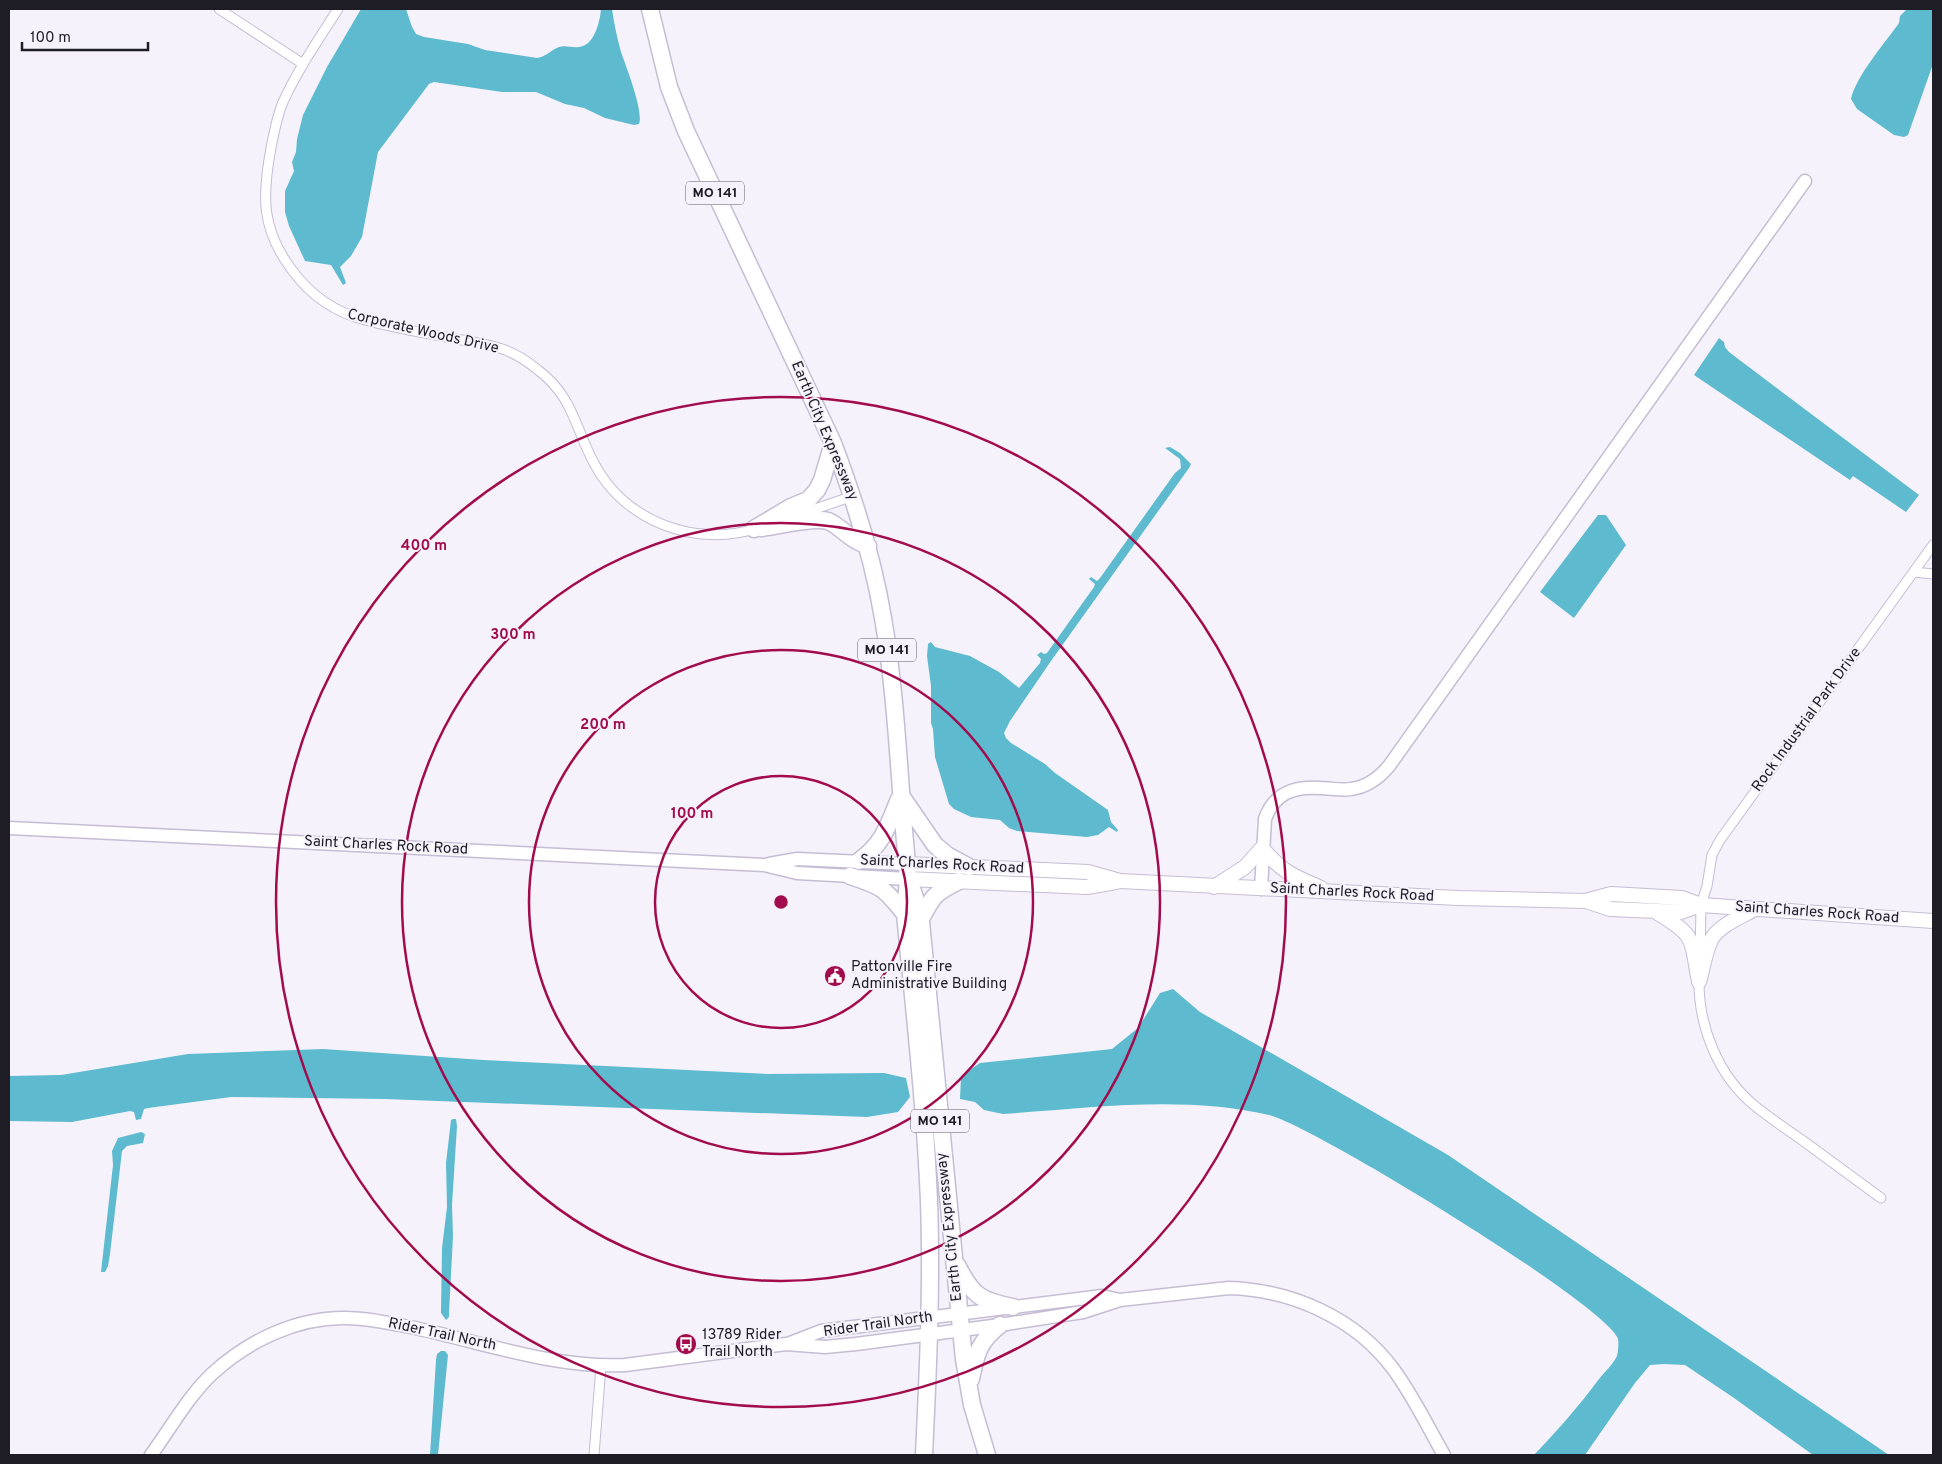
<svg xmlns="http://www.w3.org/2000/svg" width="1942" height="1464" font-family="Overpass,sans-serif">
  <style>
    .water { fill: #5dbacf }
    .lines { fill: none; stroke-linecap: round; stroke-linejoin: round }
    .street-casing { stroke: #c4bdd4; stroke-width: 11 }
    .secondary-casing { stroke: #c4bdd4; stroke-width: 15 }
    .primary-casing { stroke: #c4bdd4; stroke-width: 16 }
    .highway-casing { stroke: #c4bdd4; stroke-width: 19 }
    .street { stroke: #fff; stroke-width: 9 }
    .secondary { stroke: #fff; stroke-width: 12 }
    .primary { stroke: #fff; stroke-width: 14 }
    .highway { stroke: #fff; stroke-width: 16 }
    .ring { fill: none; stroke: #a20c4d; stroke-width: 2.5 }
    .labels { text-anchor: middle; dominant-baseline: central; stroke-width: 4; stroke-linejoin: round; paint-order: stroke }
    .shield { fill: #f5f2fb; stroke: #5e5c64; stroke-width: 1 }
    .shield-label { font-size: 14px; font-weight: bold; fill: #1e1c24 }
    .street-label { font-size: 15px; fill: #1e1c24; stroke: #f5f2fb }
    .poi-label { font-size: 15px; fill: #1e1c24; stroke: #f5f2fb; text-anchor: start }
    .centre { fill: #a20c4d; stroke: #f5f2fb; stroke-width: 2.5 }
    .ring-label { font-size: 15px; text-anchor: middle; font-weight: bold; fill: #a20c4d; stroke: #f5f2fb; stroke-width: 4; stroke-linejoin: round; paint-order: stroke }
  </style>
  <rect width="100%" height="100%" fill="#f5f2fb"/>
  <!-- water -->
  <path class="water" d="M361,9H406L412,27L416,34L424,37L468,44L485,50L537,58C546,57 551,50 559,47C565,45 572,48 579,47C594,46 600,22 601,9H612C614,23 617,38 621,52C626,66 644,112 639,124L634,125L605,118L584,108L565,104L536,92H502L434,82L429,84L378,152L362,237L351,256L340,267L346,283L343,285L331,265L305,261L289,226L285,212V191L294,171L292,162L296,152L297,139L303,115L327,67Z
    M1907,9H1933V64L1908,135L1904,137L1894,135L1857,109L1851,99C1856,76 1885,43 1899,23L1900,16Z
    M1719,338L1724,342L1725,347L1729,352L1919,495L1906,512L1853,476L1850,480L1694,375Z
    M1170,447L1180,453L1191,464L1189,468L1051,661L1010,721L1004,733L1006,738L1011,743L1045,764L1055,773L1108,810L1111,822L1118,830L1117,832L1109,827L1098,835L1087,837L1017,831L1009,828L1000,820L971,817L954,809L949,804L935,757L933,729L931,723V686L927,656L928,644L931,642L935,647L970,656L999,672L1019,688L1040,663L1041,659L1037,655L1041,652L1044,654L1047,653L1094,587L1095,584L1089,579L1091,577L1097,581L1100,578L1175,473L1181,468L1180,459L1165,448Z
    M1598,515H1606L1626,545L1574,618L1540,592Z
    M1173,989L1200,1012L1448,1155L1889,1455H1813L1734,1398L1685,1365L1664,1364L1650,1365L1635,1383L1585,1455H1534C1557,1431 1579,1406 1599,1379C1605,1372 1613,1364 1617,1356C1618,1352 1619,1343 1618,1339C1608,1306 1312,1125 1269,1115C1182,1095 1091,1108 1003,1114L984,1110L975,1102L960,1099L961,1076L980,1063L1112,1049L1138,1028L1160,993Z
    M323,1049L483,1060L767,1074L884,1073L906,1078L910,1097L898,1112L867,1117L385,1099L231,1097L148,1108L144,1109L141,1119L136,1120L134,1112L130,1111L72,1122L9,1121V1076L61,1075L188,1054Z
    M453,1119H456L457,1126L452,1205L453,1236L449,1313V1317L446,1320L441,1313L442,1248L447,1207L446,1163L451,1120Z
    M141,1132L145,1134L143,1143L127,1146L122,1151L110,1254L108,1266L105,1272H101L113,1165L112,1151L118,1138Z
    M441,1351H445L448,1355L438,1455H430L436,1360L437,1354Z"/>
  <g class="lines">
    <!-- street casing -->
    <g class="street-casing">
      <path id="street" d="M219,9L303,64
        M338,9C319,39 298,69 283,102C277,116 274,132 271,148C262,196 261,229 292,270C311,296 334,312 365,320C397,329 430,334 462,340C473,342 486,344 496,347C511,351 526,360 538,370C574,397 575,429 595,465C626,522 696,548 758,528
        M792,517L853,496
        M1914,572L1933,574
        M1700,960L1701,905L1707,886L1712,855L1720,840L1933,545
        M1699,978C1698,1026 1718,1076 1755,1106C1770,1118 1786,1129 1802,1140C1828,1159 1855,1179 1881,1198
        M594,1455L601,1366"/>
    </g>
    <!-- secondary casing -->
    <g class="secondary-casing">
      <path id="secondary" d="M9,828L764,865L797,873L908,879
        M769,864L797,859L907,864
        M1261,889L1265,819C1274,793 1294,786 1320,788C1330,788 1341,791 1351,789C1367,787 1379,778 1389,766L1805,181
        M790,1343L821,1331L1102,1296L1120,1300
        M151,1455C170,1429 189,1395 213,1373C248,1341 297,1317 346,1318C367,1318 389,1323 410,1327C479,1341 554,1369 625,1365L786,1344L825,1347L856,1344L1000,1325L1083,1312L1120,1300L1229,1288C1292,1290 1356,1318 1394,1370C1413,1396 1428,1427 1444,1455"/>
    </g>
    <!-- primary casing -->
    <g class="primary-casing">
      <path id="primary" d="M907,864L1088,872L1120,881L1458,898L1585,901L1611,894L1682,898L1701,905L1933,921
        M908,879L1087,887L1116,882
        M1214,887L1245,867L1262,848C1282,872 1293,876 1321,888
        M1586,901L1610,909L1681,912L1701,905
        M1656,912C1694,935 1691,936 1698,977
        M1699,982C1703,969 1705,952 1711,940C1719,925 1741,917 1755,909"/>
    </g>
    <!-- highway casing -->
    <g class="highway-casing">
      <path id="highway" d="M650,9L669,87L686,131L833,443C855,501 873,558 883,618C897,699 899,782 907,864L908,879L905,914C914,1009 925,1105 929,1201C932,1286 928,1371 924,1455
        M761,528C776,526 815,517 828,521C838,525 845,534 854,539C858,542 863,544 868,546
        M754,529L791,507L808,500L817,490L822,480L833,443
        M902,797L935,845L947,855L969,867
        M859,861C883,844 888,826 899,799
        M850,876C882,886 884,888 905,914
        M910,883L920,912L964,1359L972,1405L987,1455
        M920,921C932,897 934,893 959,881
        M957,1265C972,1295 980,1301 1013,1307
        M971,1379C976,1354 979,1341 1000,1325"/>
    </g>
    <!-- street -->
    <use href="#street" class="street"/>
    <!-- secondary -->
    <use href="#secondary" class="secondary"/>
    <!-- primary -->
    <use href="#primary" class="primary"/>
    <!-- highway -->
    <use href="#highway" class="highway"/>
  </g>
  <!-- distance rings -->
  <g class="ring">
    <circle cx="781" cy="902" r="126"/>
    <circle cx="781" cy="902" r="252"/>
    <circle cx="781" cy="902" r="379"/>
    <circle cx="781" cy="902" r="505"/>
  </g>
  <!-- icons -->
  <defs>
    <g id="civic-disc" transform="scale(1.125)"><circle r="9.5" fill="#a20c4d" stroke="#f5f2fb"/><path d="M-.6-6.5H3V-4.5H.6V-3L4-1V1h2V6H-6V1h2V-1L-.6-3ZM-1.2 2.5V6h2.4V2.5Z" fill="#fff"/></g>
    <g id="bus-disc" transform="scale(1.125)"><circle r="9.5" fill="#a20c4d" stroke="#f5f2fb"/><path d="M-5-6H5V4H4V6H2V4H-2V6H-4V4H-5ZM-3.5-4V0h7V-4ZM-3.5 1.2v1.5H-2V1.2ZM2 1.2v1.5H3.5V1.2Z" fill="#fff"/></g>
  </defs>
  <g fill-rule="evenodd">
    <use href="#civic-disc" x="835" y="976"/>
    <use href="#bus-disc" x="686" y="1344"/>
  </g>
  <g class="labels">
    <!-- shield labels -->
    <g class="shield">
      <rect x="686" y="181.5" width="58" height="23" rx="4"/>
      <rect x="858" y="638.5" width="58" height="23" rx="4"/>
      <rect x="911" y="1109.5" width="58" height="23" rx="4"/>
    </g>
    <g class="shield-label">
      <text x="715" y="193">MO 141</text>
      <text x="887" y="650">MO 141</text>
      <text x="940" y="1121">MO 141</text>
    </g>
    <!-- street labels -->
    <g class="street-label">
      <text transform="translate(423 332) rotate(13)">Corporate Woods Drive</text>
      <text transform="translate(824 431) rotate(67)">Earth City Expressway</text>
      <text transform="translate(1807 720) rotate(-54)">Rock Industrial Park Drive</text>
      <text transform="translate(386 846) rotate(3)">Saint Charles Rock Road</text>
      <text transform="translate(942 865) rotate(3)">Saint Charles Rock Road</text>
      <text transform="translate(1352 893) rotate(3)">Saint Charles Rock Road</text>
      <text transform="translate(1817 913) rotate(4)">Saint Charles Rock Road</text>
      <text transform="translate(950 1227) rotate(-96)">Earth City Expressway</text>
      <text transform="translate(878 1325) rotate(-8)">Rider Trail North</text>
      <text transform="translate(442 1335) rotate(12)">Rider Trail North</text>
    </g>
    <!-- poi labels -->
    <g class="poi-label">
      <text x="851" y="967">Pattonville Fire<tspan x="851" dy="17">Administrative Building</tspan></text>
      <text x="702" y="1335">13789 Rider<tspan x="702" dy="17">Trail North</tspan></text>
    </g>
  </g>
  <circle cx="781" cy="902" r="8" class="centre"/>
  <g class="ring-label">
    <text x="424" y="550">400 m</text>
    <text x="513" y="639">300 m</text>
    <text x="603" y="729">200 m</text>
    <text x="692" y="818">100 m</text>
  </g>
  <!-- border -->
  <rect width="1942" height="1464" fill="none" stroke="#1e1c24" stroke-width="20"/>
  <!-- scale -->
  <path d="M22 42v8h126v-8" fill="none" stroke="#1e1c24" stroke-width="2.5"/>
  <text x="30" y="42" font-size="15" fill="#1e1c24" stroke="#f5f2fb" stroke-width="4" paint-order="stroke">100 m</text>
</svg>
